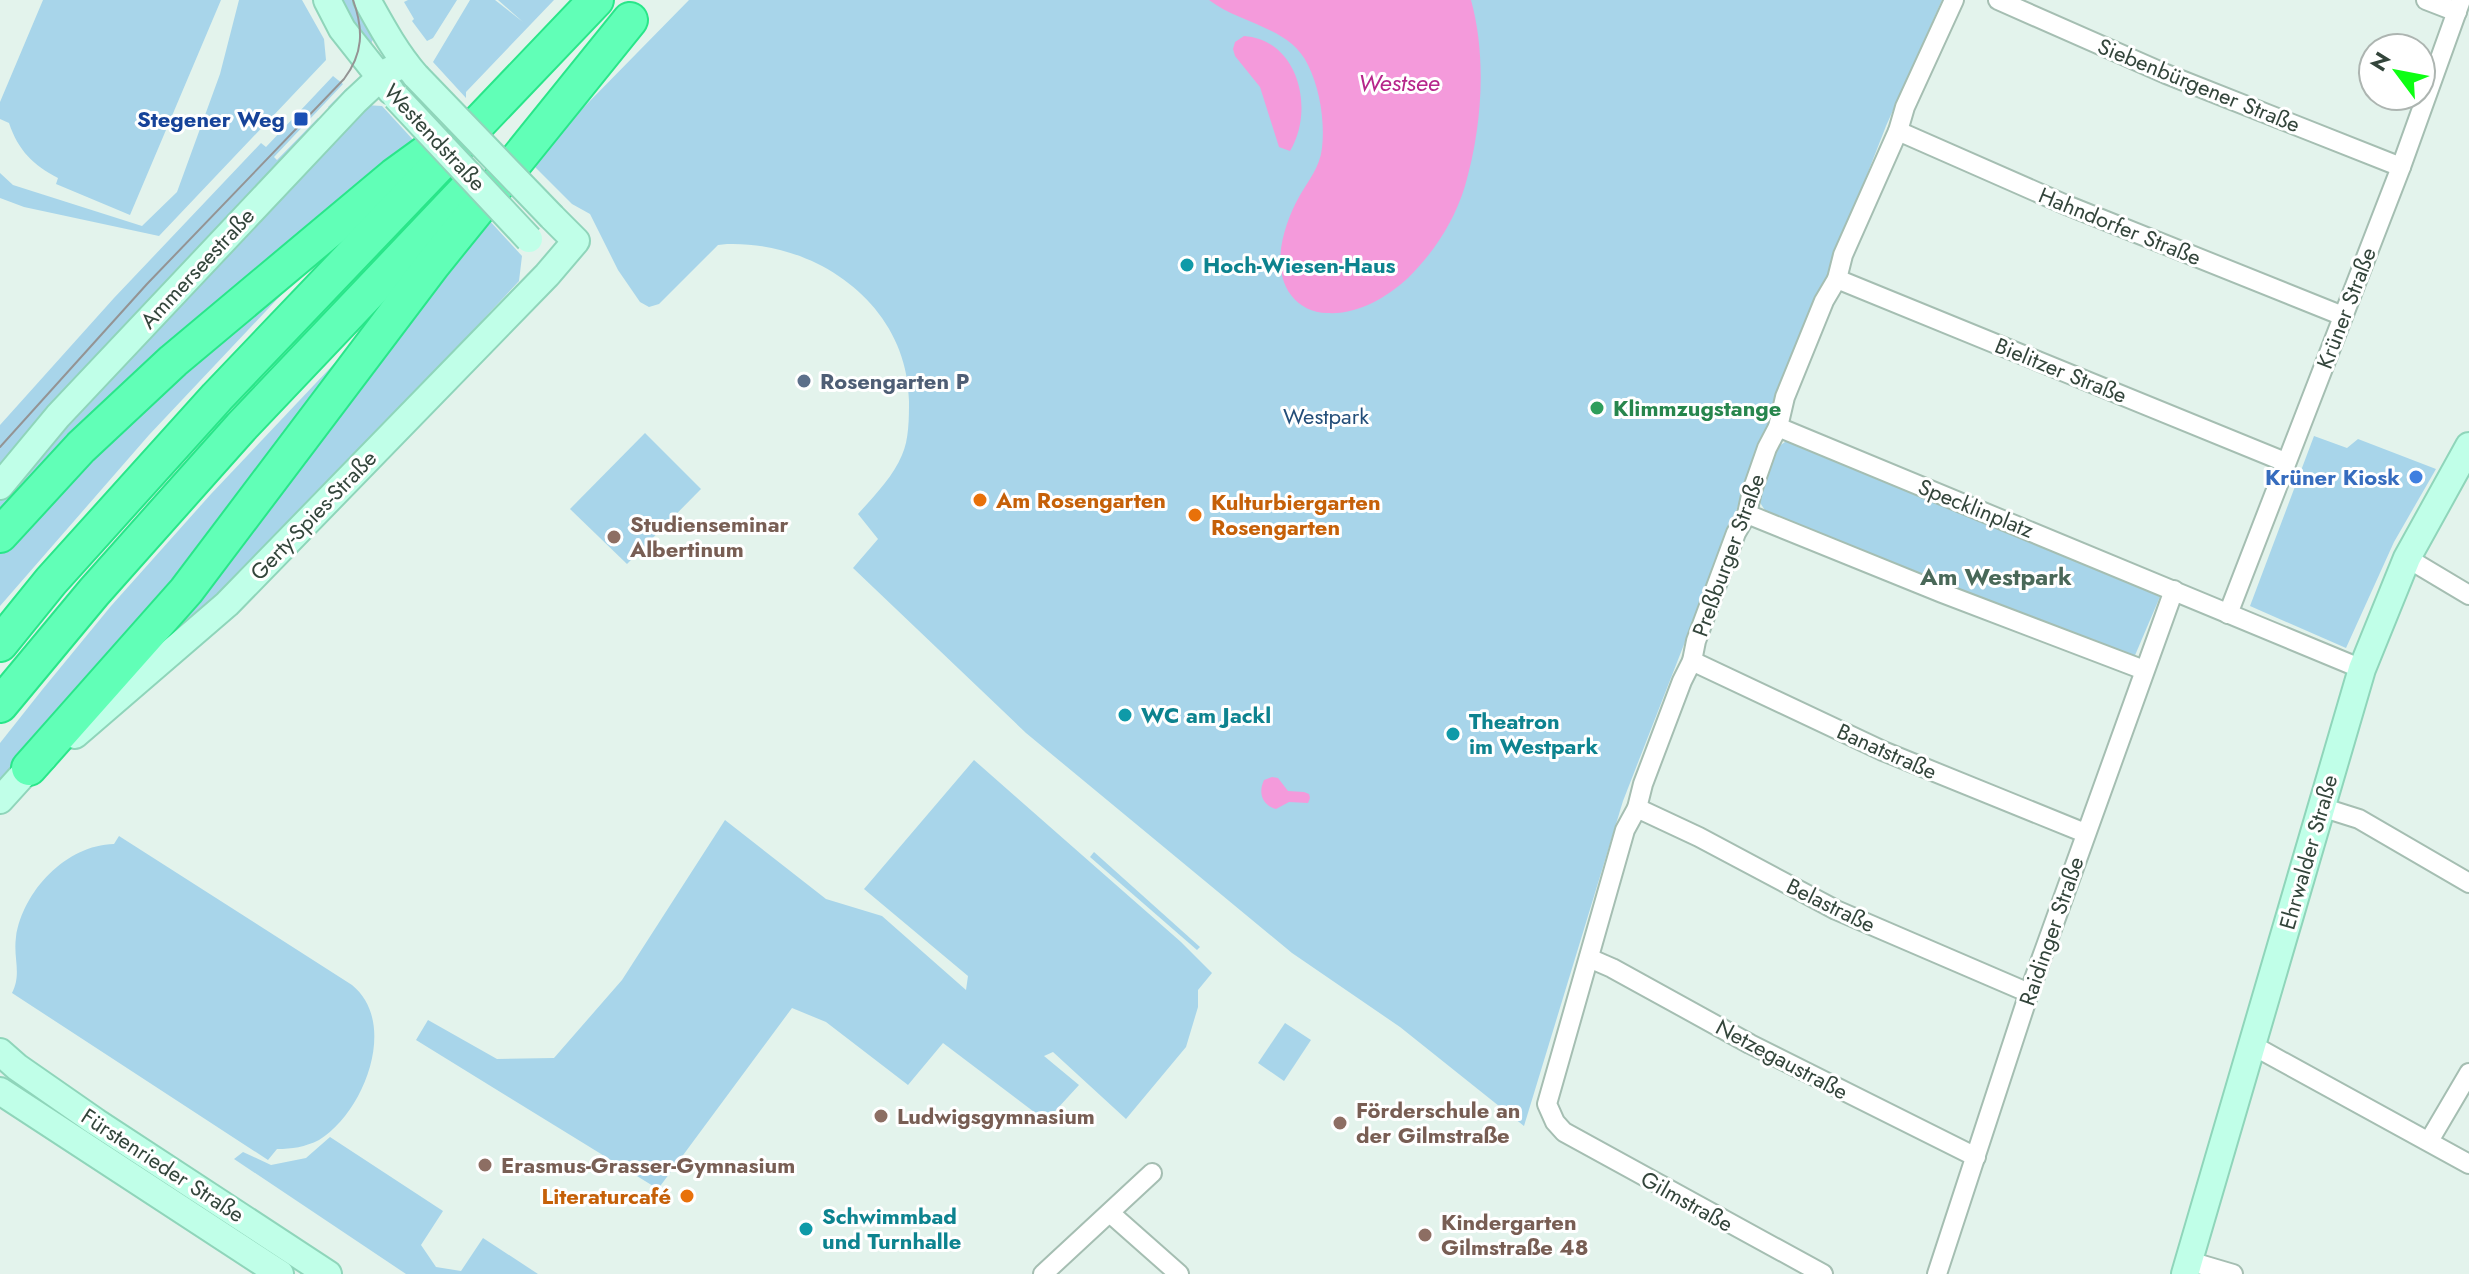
<svg xmlns="http://www.w3.org/2000/svg" width="2469" height="1274" font-family="Jost,sans-serif">
	<rect width="100%" height="100%" fill="#e3f3ec"/>
	<g fill="#a8d5ea">
		<path d="M43 0H221L130 215 56 184 58 178C33 165 18 150 9 123L0 119V102Z"/>
		<path d="M239 0H302L324 39 326 60 159 236 24 207 0 198V173L13 185 142 226 177 192 220 74Z"/>
		<path d="M338 0H358L377 32 369 47Z"/>
		<path d="M408 0H457L433 38 427 41 412 21 414 19 404 2Z"/>
		<path d="M470 0H495L523 22 498 0H554L466 92V98L433 62Z"/>
		<path d="M689 0H1942L1886 126 1623 801 1524 1126 1400 1027 1292 953 1026 733 853 568 878 539 858 514C874 496 893 477 902 455 909 440 909 418 909 401 908 305 817 241 727 244L718 245 659 304 649 307 640 302 618 270 590 214 572 204 530 162Z"/>
		<path d="M333 76 343 84 274 157 277 160 318 118 320 121 331 110 328 107 347 88 350 91 0 470V425L114 298 261 143 266 147Z"/>
		<path d="M365 105 382 106 416 143 0 519V497Z"/>
		<path d="M488 219 522 256 519 281 265 553 134 670 247 539 413 315Z"/>
		<path d="M298 277 149 435 0 606V548L94 446Z"/>
		<path d="M384 311 196 564 0 782V743L42 690 111 606 211 494Z"/>
		<path d="M645 433 701 489 627 564 570 509Z"/>
		<path d="M2314 436 2347 448 2358 439 2436 469 2394 542 2346 648 2250 606Z"/>
		<path d="M1791 441 2162 592 2133 660 1766 512 1759 501V489L1773 450 1785 442Z"/>
		<path d="M974 760 1181 942 1212 973 1198 990V1007L1186 1047 1126 1119 1053 1052 1044 1056 1079 1085 1046 1121 943 1043 908 1085 826 1022 792 1008 658 1189 416 1040 428 1020 497 1059 554 1058 622 980 725 820 826 899 882 916 966 990 968 976 864 889Z"/>
		<path d="M119 836 352 985C399 1023 364 1113 319 1140 305 1147 292 1149 277 1149L268 1160 12 993C22 973 13 959 16 937 23 891 66 845 114 844Z"/>
		<path d="M1094 852 1200 947 1197 950 1090 857Z"/>
		<path d="M1285 1023 1311 1040 1284 1081 1258 1063Z"/>
		<path d="M330 1137 443 1211 421 1245 436 1267 461 1271 483 1238 538 1274H406L234 1159 243 1152 271 1165 306 1158Z"/>
	</g>
	<g fill="#f49adb">
		<path d="M1209 0H1471C1487 58 1482 128 1465 186 1454 222 1434 252 1408 278 1386 298 1357 315 1327 313 1313 313 1299 306 1291 295 1270 267 1284 224 1299 197 1308 181 1320 167 1322 148 1325 122 1320 89 1308 65 1291 27 1240 24 1209 0Z"/>
		<path d="M1244 36C1299 40 1315 110 1290 151L1279 147 1260 87 1235 56 1233 49 1235 42Z"/>
		<path d="M1272 777 1278 778 1288 791 1304 792 1309 794 1310 798 1308 803 1289 802 1276 809C1262 805 1258 793 1264 780Z"/>
	</g>
	<g fill="none" stroke-linecap="round" stroke-linejoin="round">
		<defs>
			<g id="street">
				<path d="M1998 0 2166 74 2401 167"/>
				<path d="M2426 0 2457 12"/>
				<path d="M1898 131 2064 204 2343 316"/>
				<path d="M1837 279 2285 462"/>
				<path d="M1778 427 2362 669"/>
				<path d="M1747 514 1942 593 2144 670"/>
				<path d="M2407 558 2469 595"/>
				<path d="M2228 614 2401 167 2461 0"/>
				<path d="M1692 661 1883 751 2085 833"/>
				<path d="M2321 807 2359 819 2469 883"/>
				<path d="M1637 808 1699 837 1836 910 2029 993"/>
				<path d="M1589 958 1612 968 1750 1044 1976 1157"/>
				<path d="M2251 1048 2263 1051 2469 1164"/>
				<path d="M2429 1141 2469 1073"/>
				<path d="M1110 1213 1179 1274"/>
				<path d="M2189 1261 2233 1274"/>
				<path d="M1043 1274 1152 1173"/>
				<path d="M1823 1274 1564 1132 1555 1122 1547 1104 1625 830 1637 808 1643 784 1682 681 1692 661 1696 641 1736 533 1747 514 1752 491 1767 448 1778 427 1785 397 1824 301 1837 279 1843 255 1898 131 1905 107 1954 0"/>
				<path d="M1937 1274 2029 993 2174 590"/>
			</g>
			<g id="secondary">
				<path d="M327 0 342 29 391 91"/>
				<path d="M367 0C382 27 396 53 416 76"/>
				<path d="M0 486 58 416 355 101 385 73 405 63"/>
				<path d="M75 735 227 604 547 275 576 241 552 217"/>
				<path d="M0 800 29 768 43 758"/>
				<path d="M0 1052 17 1067 96 1122 328 1274"/>
				<path d="M0 1091 280 1274"/>
				<path d="M2185 1274 2362 669 2407 558 2469 446"/>
			</g>
			<g id="highway">
				<path d="M0 535 81 447 173 361 394 176 434 147"/>
				<path d="M0 644 51 581 217 397 596 0"/>
				<path d="M0 705 94 592 241 427 467 189"/>
				<path d="M29 768 186 591 433 264 630 20"/>
			</g>
		</defs>
		<use href="#street" stroke="#a5beb2" stroke-width="22"/>
		<use href="#secondary" stroke="#8fd5ba" stroke-width="30"/>
		<use href="#highway" stroke="#29e689" stroke-width="38"/>
		<use href="#street" stroke="#fff" stroke-width="18"/>
		<use href="#secondary" stroke="#c0ffe8" stroke-width="26"/>
		<use href="#highway" stroke="#61ffb7" stroke-width="34"/>
		<path stroke="#949494" stroke-width="2" d="M0 447 147 284 344 79C363 54 364 30 353 0"/>
		<defs>
			<g id="secondary-bridge">
				<path d="M416 76 552 217"/>
				<path d="M396 97 529 239"/>
			</g>
		</defs>
		<use href="#secondary-bridge" stroke="#8fd5ba" stroke-width="30" stroke-linecap="butt"/>
		<use href="#secondary-bridge" stroke="#c0ffe8" stroke-width="26"/>
	</g>
	<rect fill="#1a4fb4" stroke="#fff" stroke-width="3" x="293" y="111" width="16" height="16" rx="4"/>
	<g fill="#0f9aa8" stroke="#fff" stroke-width="3">
		<circle cx="1187" cy="265" r="8"/>
		<circle cx="1125" cy="715" r="8"/>
		<circle cx="1453" cy="734" r="8"/>
		<circle cx="806" cy="1229" r="8"/>
	</g>
	<circle fill="#5c6f8a" stroke="#fff" stroke-width="3" cx="804" cy="381" r="8"/>
	<circle fill="#2e9e5b" stroke="#fff" stroke-width="3" cx="1597" cy="408" r="8"/>
	<circle fill="#3f7fe0" stroke="#fff" stroke-width="3" cx="2416" cy="477" r="8"/>
	<g fill="#e8710a" stroke="#fff" stroke-width="3">
		<circle cx="980" cy="500" r="8"/>
		<circle cx="1195" cy="515" r="8"/>
		<circle cx="687" cy="1196" r="8"/>
	</g>
	<g fill="#8d6e63" stroke="#fff" stroke-width="3">
		<circle cx="614" cy="537" r="8"/>
		<circle cx="881" cy="1116" r="8"/>
		<circle cx="1340" cy="1123" r="8"/>
		<circle cx="485" cy="1165" r="8"/>
		<circle cx="1425" cy="1235" r="8"/>
	</g>
	<g text-anchor="middle" stroke-width="6" stroke-linejoin="round" paint-order="stroke">
		<g font-size="22" fill="#33453b" stroke="#fff">
			<text transform="translate(2199 85) rotate(22)" y="8">Siebenbürgener Straße</text>
			<text transform="translate(435 137) rotate(47)" y="8">Westendstraße</text>
			<text transform="translate(2120 226) rotate(22)" y="8">Hahndorfer Straße</text>
			<text transform="translate(197 268) rotate(-47)" y="8">Ammerseestraße</text>
			<text transform="translate(2346 308) rotate(-69)" y="8">Krüner Straße</text>
			<text transform="translate(2061 370) rotate(22)" y="8">Bielitzer Straße</text>
			<text transform="translate(1976 508) rotate(22)" y="8">Specklinplatz</text>
			<text transform="translate(313 515) rotate(-46)" y="8">Gerty-Spies-Straße</text>
			<text transform="translate(1728 555) rotate(-70)" y="8">Preßburger Straße</text>
			<text transform="translate(1887 751) rotate(24)" y="8">Banatstraße</text>
			<text transform="translate(2308 852) rotate(-74)" y="8">Ehrwalder Straße</text>
			<text transform="translate(1831 905) rotate(26)" y="8">Belastraße</text>
			<text transform="translate(2051 931) rotate(-71)" y="8">Raidinger Straße</text>
			<text transform="translate(1782 1059) rotate(28)" y="8">Netzegaustraße</text>
			<text transform="translate(163 1165) rotate(33)" y="8">Fürstenrieder Straße</text>
			<text transform="translate(1687 1201) rotate(29)" y="8">Gilmstraße</text>
		</g>
		<g font-size="22" font-weight="bold" fill="#164399" stroke="#fff" text-anchor="end">
			<text x="285" y="127">Stegener Weg</text>
		</g>
		<g font-size="22" font-weight="bold" fill="#0d838f" stroke="#fff" text-anchor="start">
			<text x="1203" y="273">Hoch-Wiesen-Haus</text>
			<text x="1141" y="723">WC am Jackl</text>
			<text x="1469" y="729">Theatron<tspan x="1469" dy="25">im Westpark</tspan></text>
			<text x="822" y="1224">Schwimmbad<tspan x="822" dy="25">und Turnhalle</tspan></text>
		</g>
		<g font-size="22" font-weight="bold" fill="#4e5e75" stroke="#fff" text-anchor="start">
			<text x="820" y="389">Rosengarten P</text>
		</g>
		<g font-size="22" font-weight="bold" fill="#27864d" stroke="#fff" text-anchor="start">
			<text x="1613" y="416">Klimmzugstange</text>
		</g>
		<g font-size="22" fill="#234e79" stroke="#fff">
			<text x="1326" y="424">Westpark</text>
		</g>
		<g font-size="22" font-weight="bold" fill="#366cbe" stroke="#fff" text-anchor="end">
			<text x="2400" y="485">Krüner Kiosk</text>
		</g>
		<g font-size="22" font-weight="bold" fill="#c56008" stroke="#fff" text-anchor="start">
			<text x="996" y="508">Am Rosengarten</text>
			<text x="1211" y="510">Kulturbiergarten<tspan x="1211" dy="25">Rosengarten</tspan></text>
			<text x="671" y="1204" text-anchor="end">Literaturcafé</text>
		</g>
		<g font-size="22" font-weight="bold" fill="#785e54" stroke="#fff" text-anchor="start">
			<text x="630" y="532">Studienseminar<tspan x="630" dy="25">Albertinum</tspan></text>
			<text x="1356" y="1118">Förderschule an<tspan x="1356" dy="25">der Gilmstraße</tspan></text>
			<text x="897" y="1124">Ludwigsgymnasium</text>
			<text x="501" y="1173">Erasmus-Grasser-Gymnasium</text>
			<text x="1441" y="1230">Kindergarten<tspan x="1441" dy="25">Gilmstraße 48</tspan></text>
		</g>
		<g font-size="24" font-style="italic" fill="#b6268b" stroke="#fff">
			<text x="1399" y="91">Westsee</text>
		</g>
		<g font-size="24" font-weight="bold" fill="#496858" stroke="#fff">
			<text x="1996" y="585">Am Westpark</text>
		</g>
	</g>
	<g transform="translate(2397 72) rotate(302)"><circle r="38" fill="#ffffff" stroke="#adb5b1" stroke-width="2"/>
	<path d="M0-6L14 30L0 20L-14 30Z" fill="#0dff13"/>
	<text y="-12" font-size="22" font-weight="bold" text-anchor="middle" fill="#33453b">N</text>
	</g>
</svg>
